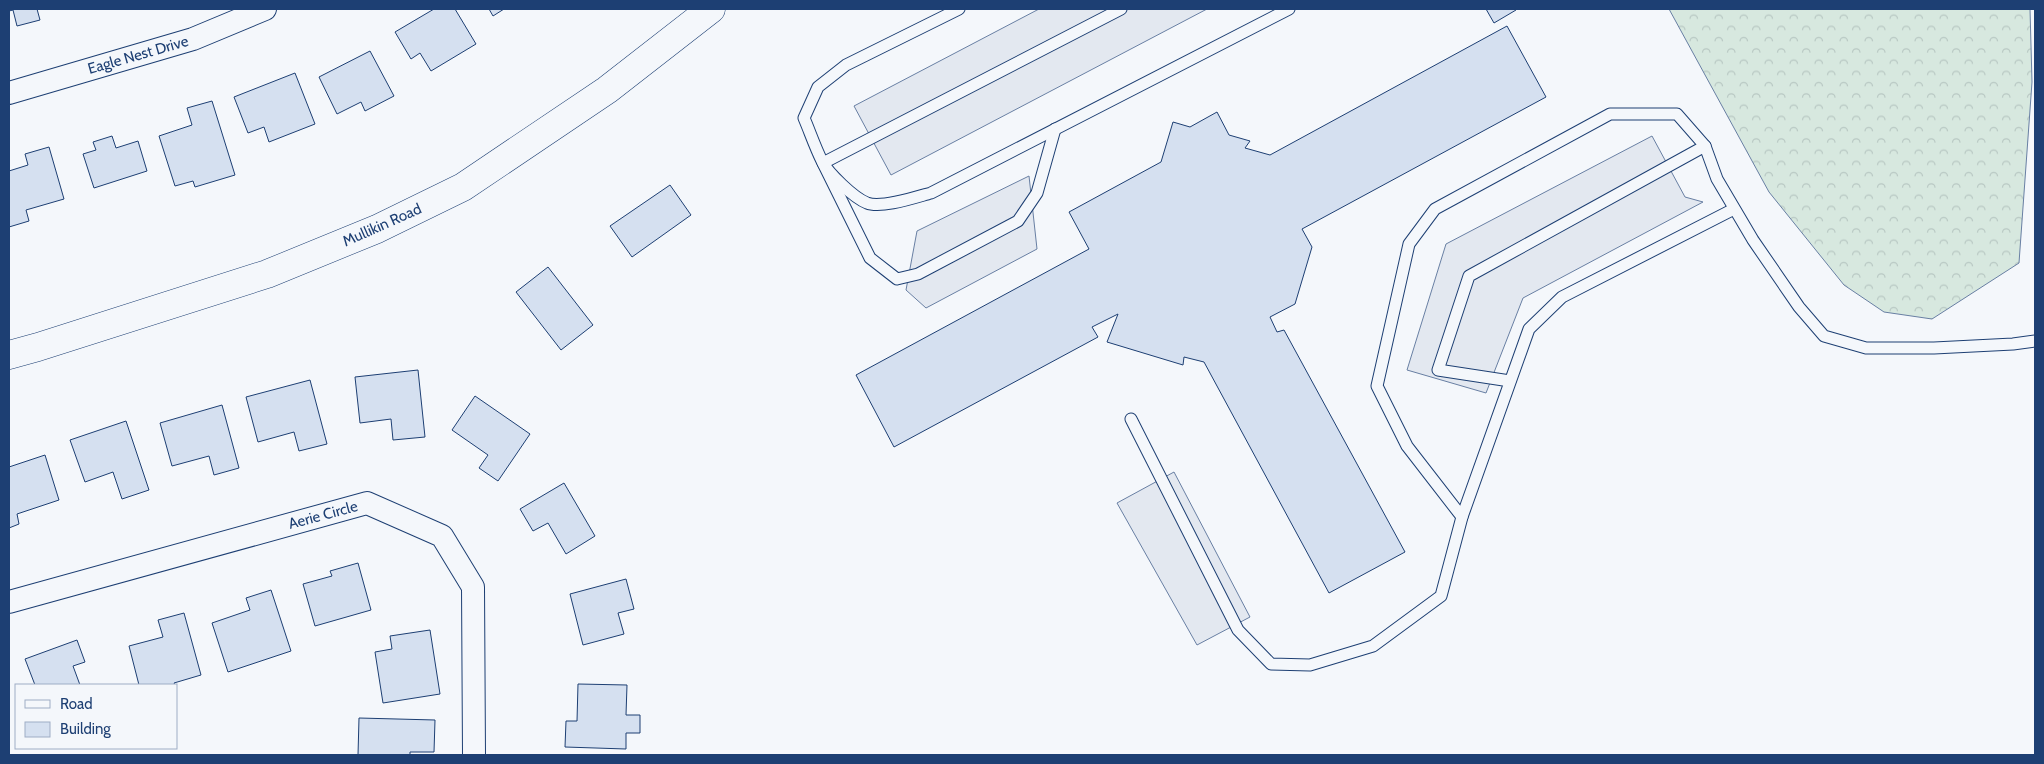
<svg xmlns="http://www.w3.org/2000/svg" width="2044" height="764" font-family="Cabin,sans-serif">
	<defs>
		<pattern id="forest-crowns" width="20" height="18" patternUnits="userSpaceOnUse" patternTransform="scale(1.25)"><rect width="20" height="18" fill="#d7e8df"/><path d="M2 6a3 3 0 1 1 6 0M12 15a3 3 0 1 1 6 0" fill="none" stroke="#b8c8c3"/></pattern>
	</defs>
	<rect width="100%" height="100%" fill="#f4f7fb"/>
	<path fill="url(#forest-crowns)" stroke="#687fa3" d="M1669 9H2030L2032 82 2019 263 1932 319 1884 312 1844 285 1769 192Z"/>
	<g fill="#e3e8f0" stroke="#687fa3">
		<path d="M1039 9H1207L891 175 854 106Z"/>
		<path d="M1652 136 1685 197 1703 202 1523 298 1486 393 1407 370 1446 244Z"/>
		<path d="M1029 176 1037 249 926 308 906 290 917 231Z"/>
		<path d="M1174 472 1250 617 1197 645 1117 503Z"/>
	</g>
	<g fill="#d5e0f0" stroke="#1d3f73">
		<path d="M9 9H37L40 20 17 26 13 10 9 11Z"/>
		<path d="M434 9H455L476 44 431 71 420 53 411 59 395 32Z"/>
		<path d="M489 9H504L493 16Z"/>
		<path d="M1486 9H1516V10L1494 23Z"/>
		<path d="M1507 26 1546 97 1302 229 1312 247 1295 304 1270 317 1277 332 1284 330 1405 552 1329 593 1204 362 1184 357 1183 365 1107 342 1118 314 1092 327 1098 337 894 447 856 375 1089 249 1069 212 1161 162 1173 122 1190 127 1217 112 1229 135 1250 141 1245 148 1270 155Z"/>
		<path d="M370 51 394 96 365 111 361 102 337 114 319 77Z"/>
		<path d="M295 73 315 124 269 142 264 127 248 133 234 97Z"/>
		<path d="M212 101 235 175 195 187 193 181 175 186 159 136 192 125 187 108Z"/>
		<path d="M112 136 116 148 138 141 147 171 94 188 83 154 96 150 93 142Z"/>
		<path d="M49 147 64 199 26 210 29 221 9 227V171L28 165 25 154Z"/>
		<path d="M670 185 691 215 632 257 610 226Z"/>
		<path d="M548 267 593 325 561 350 516 292Z"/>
		<path d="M418 370 425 437 393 440 391 419 360 423 355 377Z"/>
		<path d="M310 380 327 444 299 451 294 432 258 442 246 397Z"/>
		<path d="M475 396 530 434 498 481 479 468 488 455 452 430Z"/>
		<path d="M222 405 239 468 214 475 209 456 172 466 160 423Z"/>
		<path d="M126 421 149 490 122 499 113 472 85 482 70 440Z"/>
		<path d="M45 455 59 500 17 514 19 524 9 528V467Z"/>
		<path d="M564 483 595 536 566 554 548 523 533 531 520 509Z"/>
		<path d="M358 563 371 610 315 626 303 584 332 576 330 571Z"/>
		<path d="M626 579 634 609 618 613 624 634 583 645 570 594Z"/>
		<path d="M271 590 291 651 228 672 212 623 250 610 246 598Z"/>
		<path d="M184 613 201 675 174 683 175 685H139L129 646 163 637 158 620Z"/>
		<path d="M430 630 440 694 383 703 375 652 392 649 390 636Z"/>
		<path d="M77 640 85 662 73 666 80 685H35L25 659Z"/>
		<path d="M578 684 627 685 626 715H640V733H626V749L565 747 566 721H577Z"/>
		<path d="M359 718 435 720 434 752H410V755H358Z"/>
	</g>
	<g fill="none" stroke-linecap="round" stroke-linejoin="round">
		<defs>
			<g id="lane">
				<path d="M959 9 846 65 818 87 804 118C810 132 815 147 822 161 828 173 854 198 867 203 881 209 916 197 931 193L1289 9"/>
				<path d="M1055 129 1037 193 1018 221 918 274 897 279 870 258 823 163 1121 9"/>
				<path d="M1510 381 1438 370 1469 276 1705 146"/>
				<path d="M1131 419 1238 630 1271 664 1310 665 1373 646 1441 596 1462 517 1529 329 1562 297 1734 209"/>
				<path d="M1462 517 1407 446 1377 386 1409 244 1435 209 1610 114H1677L1705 146 1717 179 1753 240 1799 307 1824 336 1866 348H1934L2013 344 2035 341"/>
			</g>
			<g id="street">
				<path d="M9 93 193 39 265 9"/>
				<path d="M9 602 367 503 442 536 473 587 474 755"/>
			</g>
			<path id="secondary" d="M9 355 38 347 267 274 377 229 463 187 607 90 711 9"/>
		</defs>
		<use href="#lane" stroke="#1d3f73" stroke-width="13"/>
		<use href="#street" stroke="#1d3f73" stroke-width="24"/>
		<use href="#secondary" stroke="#1d3f73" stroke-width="29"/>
		<use href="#lane" stroke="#f4f7fb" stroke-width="11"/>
		<use href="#street" stroke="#f4f7fb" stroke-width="22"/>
		<use href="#secondary" stroke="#f4f7fb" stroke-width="28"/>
	</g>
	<g text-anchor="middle" stroke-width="4" stroke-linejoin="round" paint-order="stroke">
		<g font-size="15" fill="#1d3f73" stroke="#f4f7fb">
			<text transform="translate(138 55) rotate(-16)" y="5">Eagle Nest Drive</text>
			<text transform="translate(382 225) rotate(-24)" y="5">Mullikin Road</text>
			<text transform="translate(323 515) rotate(-15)" y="5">Aerie Circle</text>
		</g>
	</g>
	<rect width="2044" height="764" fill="none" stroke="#1d3f73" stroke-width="20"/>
	<rect x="15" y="684" width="162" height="65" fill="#f4f7fb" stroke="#9eadc5"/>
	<rect x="25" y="700" width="25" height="8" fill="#f4f7fb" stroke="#9eadc5"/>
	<text x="60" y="709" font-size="15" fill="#1d3f73">Road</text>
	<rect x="25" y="722" width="25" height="15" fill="#d5e0f0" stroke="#9eadc5"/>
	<text x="60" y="734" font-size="15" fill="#1d3f73">Building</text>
</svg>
